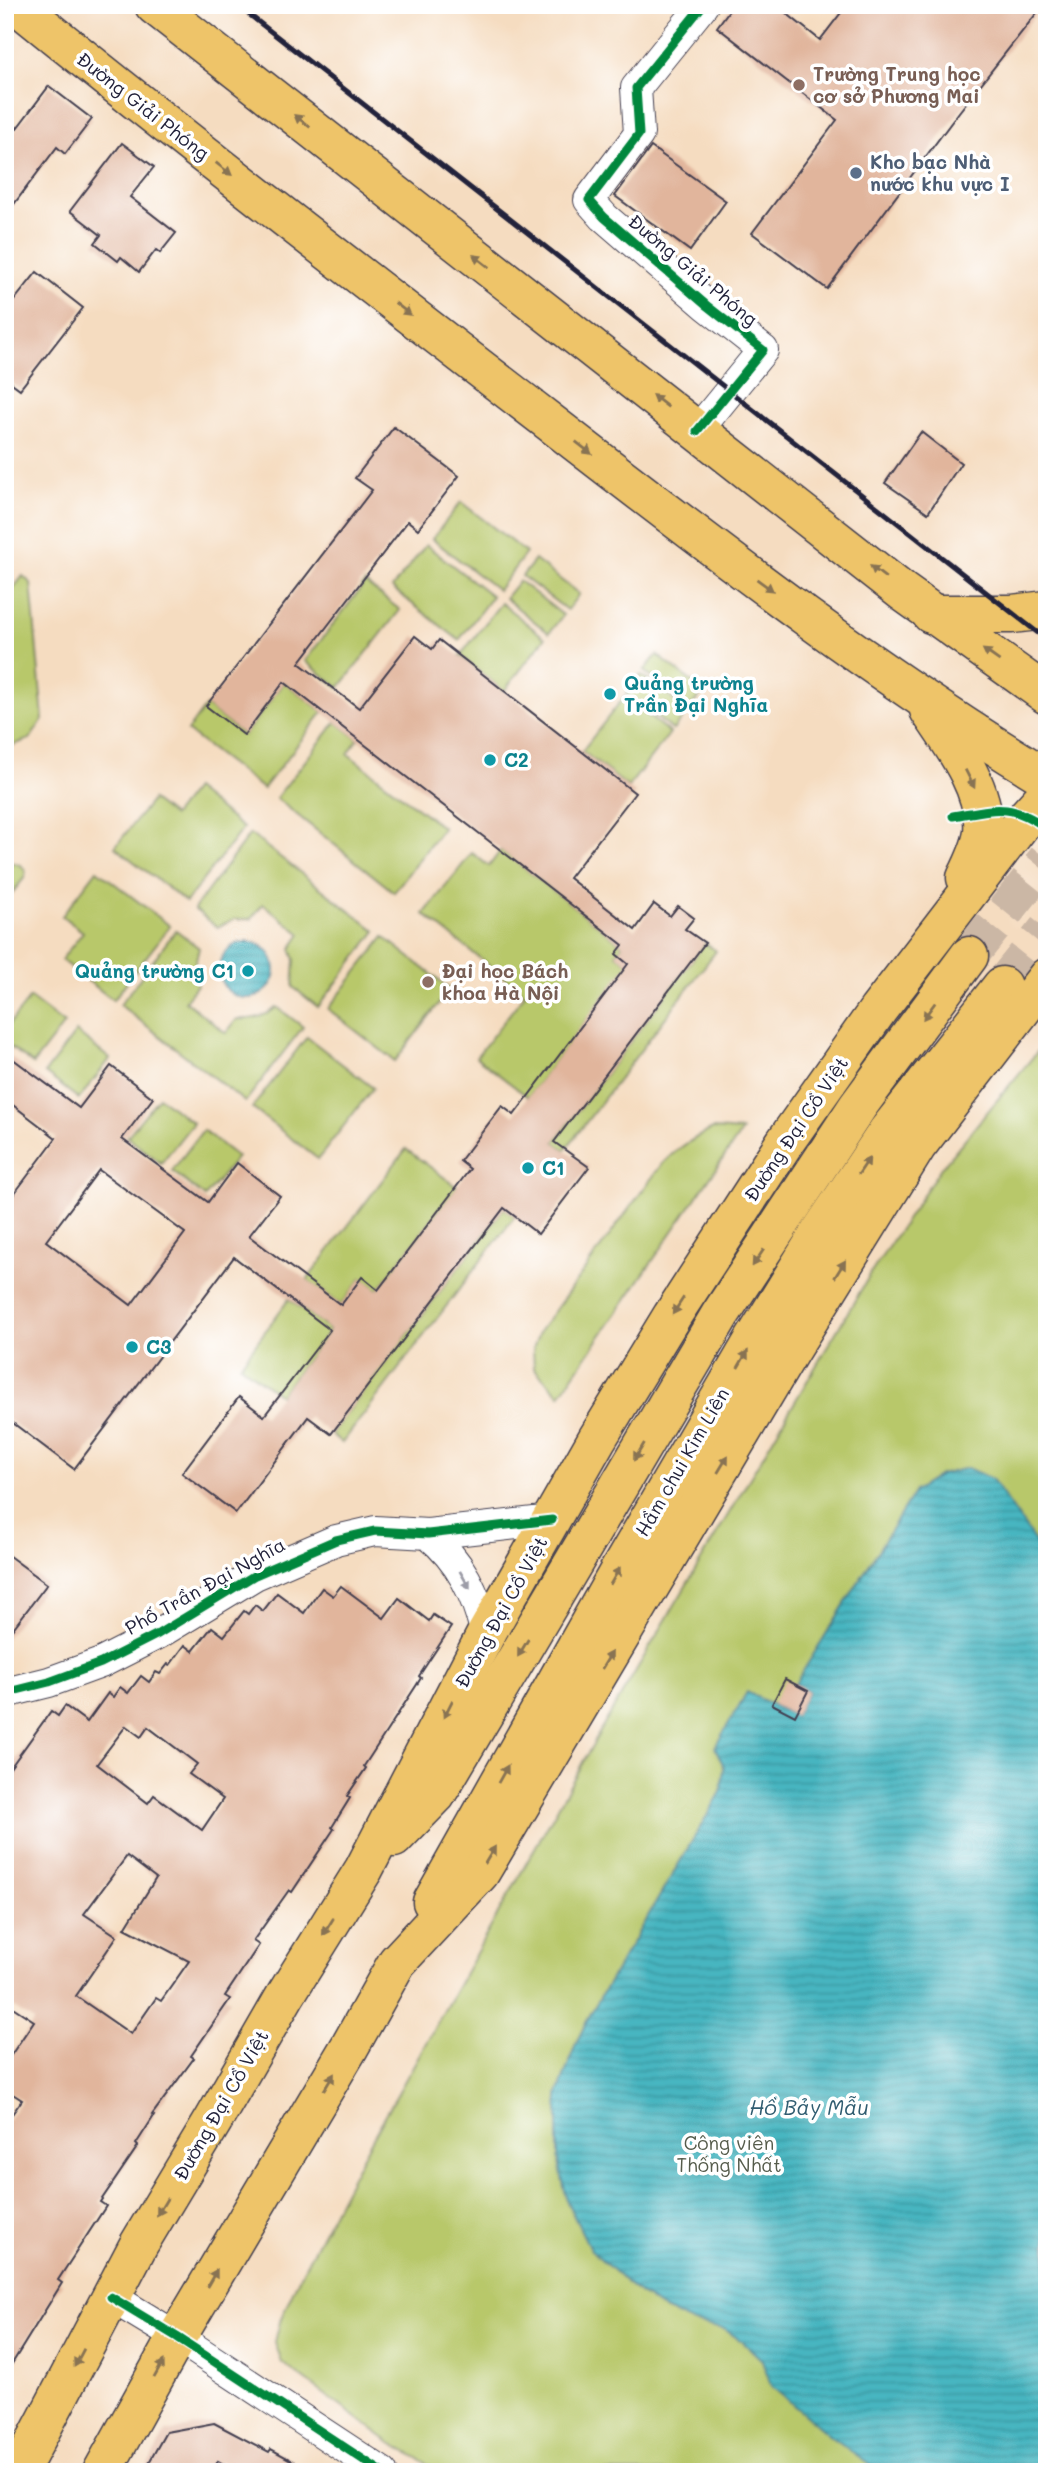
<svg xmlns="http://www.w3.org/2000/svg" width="1052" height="2477" font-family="Mali,sans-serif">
	<defs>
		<pattern id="water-rules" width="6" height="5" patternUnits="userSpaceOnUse" patternTransform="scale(1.75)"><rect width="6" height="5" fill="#47b6c1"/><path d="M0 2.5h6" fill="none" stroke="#3b949e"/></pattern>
	</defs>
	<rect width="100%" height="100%" fill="#fff"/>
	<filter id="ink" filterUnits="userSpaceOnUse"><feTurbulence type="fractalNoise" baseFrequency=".0143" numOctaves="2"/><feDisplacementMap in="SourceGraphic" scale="14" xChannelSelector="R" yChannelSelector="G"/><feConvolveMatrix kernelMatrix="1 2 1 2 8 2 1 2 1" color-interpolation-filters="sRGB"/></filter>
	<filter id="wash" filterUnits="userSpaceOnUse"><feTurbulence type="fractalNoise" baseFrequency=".00686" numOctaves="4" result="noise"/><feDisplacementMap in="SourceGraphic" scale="28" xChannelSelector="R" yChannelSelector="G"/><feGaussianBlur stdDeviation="1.57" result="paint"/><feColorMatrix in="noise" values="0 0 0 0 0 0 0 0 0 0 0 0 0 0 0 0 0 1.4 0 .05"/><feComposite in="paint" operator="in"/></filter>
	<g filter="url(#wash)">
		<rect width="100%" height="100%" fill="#f5dcc0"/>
		<g fill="#b8c86b" stroke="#6d7553" stroke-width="2">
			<path d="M461 502 526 553 498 590 432 539Z"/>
			<path d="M426 545 492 596 459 640 392 588Z"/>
			<path d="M535 560 579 594 567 610 522 576Z"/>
			<path d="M23 576 31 583 43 719 30 739 5 748V599Z"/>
			<path d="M519 581 563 615 549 633 505 598Z"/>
			<path d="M365 583 400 610 339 688 305 661Z"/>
			<path d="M501 603 545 638 504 691 460 656Z"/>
			<path d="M657 655 704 691 690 708 644 671Z"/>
			<path d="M641 675 688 711 673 730 626 694Z"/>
			<path d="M284 682 323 712 263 789 187 731 206 706 244 735Z"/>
			<path d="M624 697 670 733 628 787 582 751Z"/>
			<path d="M336 722 358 739 348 754 443 828 394 892 276 798Z"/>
			<path d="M194 789 243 828 186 902 115 847 152 800 173 816Z"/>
			<path d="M250 834 376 931 318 1007 293 987 295 960 291 949 301 934 263 904 251 919H235L217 927 194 909Z"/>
			<path d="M501 850 623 945 616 954 629 964 528 1097 476 1057 525 994 424 914 472 853 489 866Z"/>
			<path d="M5 862C15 863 28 864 25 877L5 902Z"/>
			<path d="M97 870 170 926 113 1000 61 960 83 932 62 916Z"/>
			<path d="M176 930 199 948 194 968 197 985 185 1001 226 1033 237 1019C253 1020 265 1017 277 1007L303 1027 245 1102 120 1005Z"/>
			<path d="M384 937 450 989 395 1061 328 1009Z"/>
			<path d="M705 943 716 951 565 1150 554 1142Z"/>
			<path d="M30 998 64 1024 33 1064 5 1043V1029Z"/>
			<path d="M76 1032 110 1059 79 1099 45 1073Z"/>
			<path d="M307 1037 373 1088 318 1159 252 1108Z"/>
			<path d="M1047 1040V2472H442L391 2443 282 2363 275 2342 281 2318 295 2286 361 2159 602 1728 871 1273 940 1169Z"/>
			<path d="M159 1097 193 1123 161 1163 127 1137Z"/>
			<path d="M713 1129 742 1131 560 1395 534 1368 533 1349 539 1332 662 1164C677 1148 693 1138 713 1129Z"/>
			<path d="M203 1130 237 1157 205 1197 172 1171Z"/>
			<path d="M406 1149 457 1187 378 1290 362 1278 341 1305 307 1280Z"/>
			<path d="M504 1208 515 1216 342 1443 331 1434Z"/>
			<path d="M289 1299 330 1330 280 1395 240 1365Z"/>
		</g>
		<g fill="url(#water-rules)" stroke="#346c7e" stroke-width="2">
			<circle cx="247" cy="970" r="28"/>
			<path d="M967 1468 992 1479 1047 1559V2472H897L874 2467 831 2437 771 2386 762 2360 743 2342 724 2329 694 2323 664 2310 632 2288 590 2249 567 2202 558 2157V2094L576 2043 592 2011 721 1792 724 1767 715 1747 747 1692 795 1716 808 1691 795 1684 915 1491 940 1475Z"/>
		</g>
		<g id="blocks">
			<g fill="#e1b59c" fill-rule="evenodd">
				<path d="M733 5H776L820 40 847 5H1043L959 112 827 289 752 233 837 120 717 27Z"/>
				<path d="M49 86 92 119 65 154 57 147 5 216V144Z"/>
				<path d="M122 143 154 167 130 197 176 233 160 253 156 250 139 272 121 257 118 261 95 243 101 235 70 211Z"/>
				<path d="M651 147 726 201 690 251 615 196Z"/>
				<path d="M37 272 83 308 20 389 5 378V312Z"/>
				<path d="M394 427 459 476 418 529 408 521 299 663 359 708 415 636 432 649 439 640 635 793 569 878 635 930 654 904 670 916 678 906 694 918 685 929 705 943 554 1142 589 1167 538 1234 504 1208 331 1434 308 1417 236 1513 182 1473 239 1397 264 1416 330 1330 234 1257 74 1469 5 1417V1206L56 1138 5 1099V1053L79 1108 111 1066 153 1098 122 1139 208 1202 237 1163 280 1196 249 1236 341 1305 362 1277 378 1290 470 1169 460 1161 502 1106 514 1115 628 964 616 954 623 945 284 682 244 735 206 706 372 490 355 478ZM99 1170 185 1233 131 1305 46 1241Z"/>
				<path d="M921 432 961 463 928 513 885 483Z"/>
				<path d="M5 1553 47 1584 5 1639Z"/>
				<path d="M341 1586 384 1618 399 1598 429 1621 433 1615 451 1627 419 1676 421 1678 416 1686 364 1766 366 1768 347 1796 350 1798 332 1827 334 1829 292 1892 289 1890 253 1941 259 1945 225 1996 230 1999 191 2056 194 2058 152 2115 154 2116 136 2144 138 2146 100 2202 106 2206 58 2280 62 2283 5 2375V2124L22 2100 5 2089V2064L34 2021 5 2002V1775L51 1711 58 1716 65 1706 87 1722 108 1693 113 1697 120 1687 128 1693 141 1676 149 1682 156 1672 160 1674 168 1664 170 1665 185 1645 193 1651 212 1627 224 1636 244 1611 248 1614 255 1605 263 1611 277 1593 304 1613 322 1588 333 1596ZM126 1726 141 1737 148 1727 197 1764 189 1774 223 1799 202 1830 154 1795 148 1803 97 1764ZM127 1856 156 1878 125 1928 189 1961 161 2001 156 1998 131 2034 76 1996 117 1936 84 1914Z"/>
				<path d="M785 1679 808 1691 795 1716 772 1704Z"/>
				<path d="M214 2423 269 2452 271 2449 313 2472H237L218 2461 212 2472H158L147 2466 166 2432Z"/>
			</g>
		</g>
	</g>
	<g filter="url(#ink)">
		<use href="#blocks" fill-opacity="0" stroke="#423e4f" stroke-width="2"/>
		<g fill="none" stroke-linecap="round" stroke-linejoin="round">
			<g stroke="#cbb7a5" stroke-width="38" stroke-dasharray="38 19" stroke-linecap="butt">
				<path d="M969 956 1047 859"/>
				<path d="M1002 986 1047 930"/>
			</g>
			<defs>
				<g id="minor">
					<path d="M697 431 763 350 706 305 604 217 589 200 639 134 636 88 703 5"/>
					<path d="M428 1534C461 1561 476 1594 486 1634"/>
					<path d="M5 1693 49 1682 101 1663 158 1634 255 1575 336 1540 375 1531 428 1534 552 1520"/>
					<path d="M111 2297 177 2337 382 2472"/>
				</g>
				<g id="major">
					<path d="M17 5C191 146 369 283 547 420 709 545 871 672 1047 778"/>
					<path d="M154 5 903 592 1047 695"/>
					<path d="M931 614H1012L1047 610"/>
					<path d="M929 710C952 744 987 790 983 832 981 848 973 864 966 878"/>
					<path d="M394 1838 436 1795 720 1315 858 1106 969 956"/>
					<path d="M432 1902 620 1569 752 1343 821 1231 887 1132 1002 986"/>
					<path d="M19 2472 139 2244 213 2121 285 1996 364 1869 486 1634 597 1439 672 1316 785 1142 878 1010 1028 815 1047 794"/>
					<path d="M102 2472 177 2337 350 2046 397 1962 480 1873 791 1349 917 1146 1047 977"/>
				</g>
			</defs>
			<use href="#minor" stroke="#423e4f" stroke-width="32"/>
			<use href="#major" stroke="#423e4f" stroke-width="41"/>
			<use href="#minor" stroke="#fff" stroke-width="30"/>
			<use href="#major" stroke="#eec469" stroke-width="38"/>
			<path stroke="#22223b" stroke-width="5" d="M237 5 1047 640"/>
			<defs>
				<g id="cycleway">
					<path d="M697 431 763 350 706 305 604 217 589 200 639 134 636 88 703 5"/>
					<path d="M953 816C995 809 1009 802 1047 828"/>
					<path d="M5 1693 49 1682 101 1663 158 1634 255 1575 336 1540 375 1531 428 1534 552 1520"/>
					<path d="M111 2297 177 2337 382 2472"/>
				</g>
			</defs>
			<use href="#cycleway" stroke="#fff" stroke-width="13"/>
			<use href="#cycleway" stroke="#00873e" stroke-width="9"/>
		</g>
		<defs><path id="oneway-solid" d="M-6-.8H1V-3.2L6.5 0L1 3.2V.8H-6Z" transform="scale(1.75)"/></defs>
		<g fill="#887352">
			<use href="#oneway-solid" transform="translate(302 121) rotate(-142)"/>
			<use href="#oneway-solid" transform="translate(224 169) rotate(38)"/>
			<use href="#oneway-solid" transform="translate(481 261) rotate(-142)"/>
			<use href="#oneway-solid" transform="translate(403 309) rotate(38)"/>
			<use href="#oneway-solid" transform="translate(660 401) rotate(-142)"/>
			<use href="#oneway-solid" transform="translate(584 448) rotate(38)"/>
			<use href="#oneway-solid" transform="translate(878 572) rotate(-142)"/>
			<use href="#oneway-solid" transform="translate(765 585) rotate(36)"/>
			<use href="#oneway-solid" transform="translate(991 655) rotate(-145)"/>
			<use href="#oneway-solid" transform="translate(970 779) rotate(63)"/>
			<use href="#oneway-solid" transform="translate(929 1011) rotate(126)"/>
			<use href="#oneway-solid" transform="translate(864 1166) rotate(-56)"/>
			<use href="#oneway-solid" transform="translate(758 1258) rotate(124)"/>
			<use href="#oneway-solid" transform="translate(840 1269) rotate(-58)"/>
			<use href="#oneway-solid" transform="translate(678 1306) rotate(123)"/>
			<use href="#oneway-solid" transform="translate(743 1359) rotate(-60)"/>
			<use href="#oneway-solid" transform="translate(639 1452) rotate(121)"/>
			<use href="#oneway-solid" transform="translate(723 1464) rotate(-59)"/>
			<use href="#oneway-solid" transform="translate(615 1576) rotate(-60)"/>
			<use href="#oneway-solid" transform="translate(523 1648) rotate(121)"/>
			<use href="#oneway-solid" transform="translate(607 1660) rotate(-59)"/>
			<use href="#oneway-solid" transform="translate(448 1709) rotate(117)"/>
			<use href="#oneway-solid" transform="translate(503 1774) rotate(-61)"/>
			<use href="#oneway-solid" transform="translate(490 1855) rotate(-59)"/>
			<use href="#oneway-solid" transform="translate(328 1927) rotate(122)"/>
			<use href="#oneway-solid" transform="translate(329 2082) rotate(-59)"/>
			<use href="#oneway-solid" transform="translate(162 2207) rotate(121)"/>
			<use href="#oneway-solid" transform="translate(212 2278) rotate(-60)"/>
			<use href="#oneway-solid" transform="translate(79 2358) rotate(118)"/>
			<use href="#oneway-solid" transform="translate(159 2369) rotate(-61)"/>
		</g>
		<use fill="#9c9ca7" href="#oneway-solid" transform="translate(465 1580) rotate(60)"/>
	</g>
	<g fill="#8d6e63" stroke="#fff" stroke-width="2.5">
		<circle cx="799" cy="85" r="7"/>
		<circle cx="428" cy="982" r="7"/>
	</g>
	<circle fill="#5c6f8a" stroke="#fff" stroke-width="2.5" cx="856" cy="173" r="7"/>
	<g fill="#0f9aa8" stroke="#fff" stroke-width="2.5">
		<circle cx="610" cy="694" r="7"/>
		<circle cx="490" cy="760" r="7"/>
		<circle cx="248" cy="971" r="7"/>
		<circle cx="528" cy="1168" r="7"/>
		<circle cx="132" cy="1347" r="7"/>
	</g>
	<g text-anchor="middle" stroke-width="7" stroke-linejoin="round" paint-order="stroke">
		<g font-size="19" font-weight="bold" fill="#785e54" stroke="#fff" text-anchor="start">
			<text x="813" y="81">Trường Trung học<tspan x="813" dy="22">cơ sở Phương Mai</tspan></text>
			<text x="442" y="978">Đại học Bách<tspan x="442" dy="22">khoa Hà Nội</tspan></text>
		</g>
		<g font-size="19" fill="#22223b" stroke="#fff">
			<text transform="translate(143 106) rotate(38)" y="7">Đường Giải Phóng</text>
			<text transform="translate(693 270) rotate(40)" y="7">Đường Giải Phóng</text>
			<text transform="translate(796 1129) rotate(-56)" y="7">Đường Đại Cồ Việt</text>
			<text transform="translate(682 1462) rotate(-60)" y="7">Hầm chui Kim Liên</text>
			<text transform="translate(205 1586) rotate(-29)" y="7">Phố Trần Đại Nghĩa</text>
			<text transform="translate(501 1612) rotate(-61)" y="7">Đường Đại Cồ Việt</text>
			<text transform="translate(221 2105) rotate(-60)" y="7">Đường Đại Cồ Việt</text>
		</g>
		<g font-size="19" font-weight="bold" fill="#4e5e75" stroke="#fff" text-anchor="start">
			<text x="870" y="169">Kho bạc Nhà<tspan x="870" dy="22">nước khu vực I</tspan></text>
		</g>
		<g font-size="19" font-weight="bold" fill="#0d838f" stroke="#fff" text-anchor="start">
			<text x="624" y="690">Quảng trường<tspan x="624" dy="22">Trần Đại Nghĩa</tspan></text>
			<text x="504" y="767">C2</text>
			<text x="234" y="978" text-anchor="end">Quảng trường C1</text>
			<text x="542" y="1175">C1</text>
			<text x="146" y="1354">C3</text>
		</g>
		<g font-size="19" fill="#565c4c" stroke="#fff">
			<text x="729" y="2150">Công viên<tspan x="729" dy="22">Thống Nhất</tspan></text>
		</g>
		<g font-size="21" font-style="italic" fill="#315d71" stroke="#fff">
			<text x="809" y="2115">Hồ Bảy Mẫu</text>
		</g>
	</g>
	<rect width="1052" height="2477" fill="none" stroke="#fff" stroke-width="28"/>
</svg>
